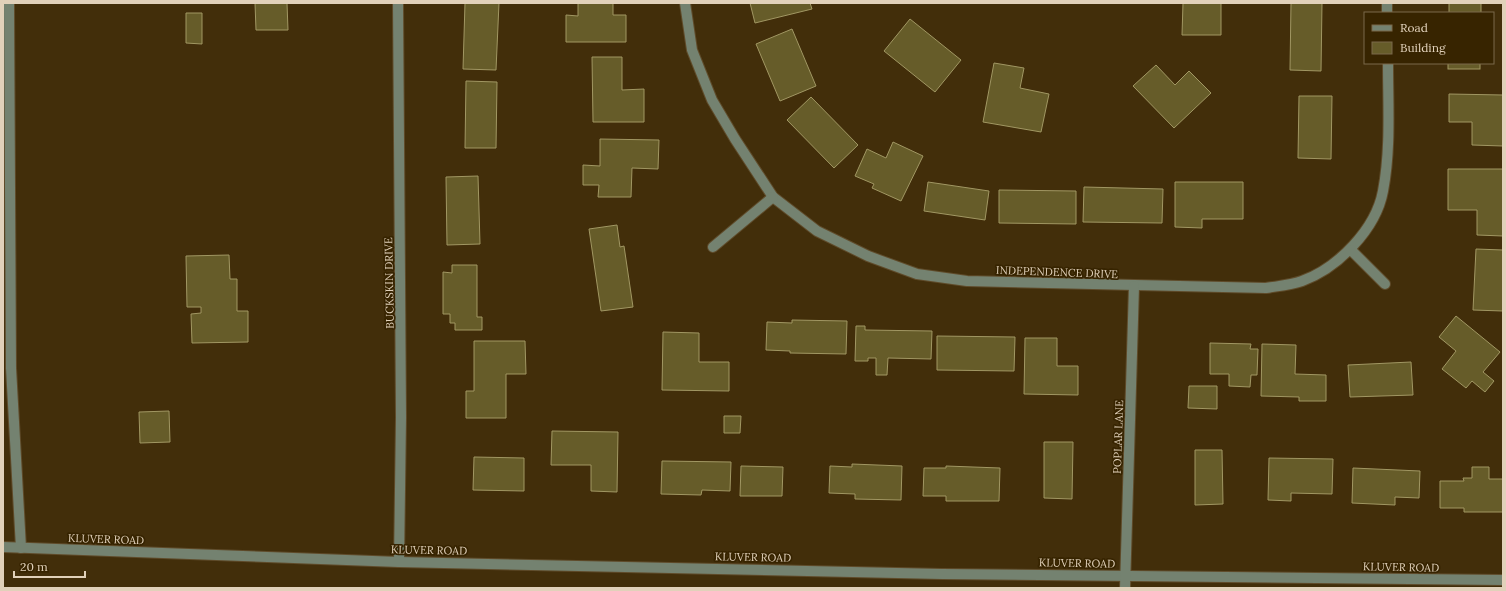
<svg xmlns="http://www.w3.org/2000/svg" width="1506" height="591" font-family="Lora,serif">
	<rect width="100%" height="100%" fill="#422e0a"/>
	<g fill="#665c29" stroke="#a19763">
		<path d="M255 3H287L288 30H256Z"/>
		<path d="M465 3H499L496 70 463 69Z"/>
		<path d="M578 3H613V15H626V42H566V15L578 16Z"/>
		<path d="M750 3H810L812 9 755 23Z"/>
		<path d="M1183 3H1221V35H1182Z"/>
		<path d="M1291 3H1322L1321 71 1290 70Z"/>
		<rect x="1449" y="3" width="32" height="10"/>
		<path d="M186 13H202V44L186 43Z"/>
		<path d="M910 19 961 60 935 92 884 51Z"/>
		<path d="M792 29 816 86 780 101 756 44Z"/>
		<path d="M592 57H622V90L644 89V122H593Z"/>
		<path d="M994 63 1024 68 1020 88 1049 94 1041 132 983 122Z"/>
		<rect x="1448" y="63" width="32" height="6"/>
		<path d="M1156 65 1175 85 1189 71 1211 93 1174 128 1133 86Z"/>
		<path d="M466 81 497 82 496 148H465Z"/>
		<path d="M1449 94 1503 95V146L1472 145V122H1449Z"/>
		<path d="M1299 96H1332L1331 159 1298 158Z"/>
		<path d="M811 97 858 145 834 168 787 120Z"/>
		<path d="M600 139 659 140 658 169 632 168 631 197H598L599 185H583V165L600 166Z"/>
		<path d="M893 142 923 156 901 201 872 188 874 184 855 176 867 149 886 158Z"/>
		<path d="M1448 169H1503V236L1477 235V210H1448Z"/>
		<path d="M478 176 480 244 447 245 446 177Z"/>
		<path d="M928 182 989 191 985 220 924 211Z"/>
		<path d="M1175 182H1243V219H1202V228L1175 227Z"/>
		<path d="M1084 187 1163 189 1162 223 1083 222Z"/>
		<path d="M999 190 1076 191V224L999 223Z"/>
		<path d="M617 225 620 247 624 246 633 307 601 311 589 229Z"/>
		<path d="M1476 249 1503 250V311L1473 310Z"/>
		<path d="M229 255 230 279H237V311H248V342L192 343 191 314 201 313V307H187L186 256Z"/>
		<path d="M452 265H477V317H482V330H455V323H450V314H443V272L452 273Z"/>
		<path d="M1456 316 1500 352 1483 372 1494 381 1485 392 1472 381 1466 388 1442 369 1456 351 1439 337Z"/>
		<path d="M792 320 847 321 846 354 790 353V351L766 350 767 322 792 323Z"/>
		<path d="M856 326H865V330L932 331 931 359 888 358 887 375H876V358H868V361H855Z"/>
		<path d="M663 332 699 333V362H729V391L662 390Z"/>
		<path d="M937 336 1015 337 1014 371 937 370Z"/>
		<path d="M1025 338H1057V366H1078V395L1024 394Z"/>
		<path d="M474 341H525L526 374H506V418H466V391H474Z"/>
		<path d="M1210 343 1251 344 1250 349H1258L1257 375H1251L1250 387 1229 386V374H1210Z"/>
		<path d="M1262 344 1296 345 1295 374 1326 375V401H1299V397L1261 396Z"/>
		<path d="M1411 362 1413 395 1350 397 1348 365Z"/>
		<path d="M1189 386H1217V409L1188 408Z"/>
		<path d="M169 411 170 442 140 443 139 412Z"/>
		<path d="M724 416H741L740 433H724Z"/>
		<path d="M552 431 618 432 617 492 591 491V465H551Z"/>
		<path d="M1044 442H1073L1072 499 1044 498Z"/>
		<path d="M1195 450H1222L1223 504 1195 505Z"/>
		<path d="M474 457 524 458V491L473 490Z"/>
		<path d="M1269 458 1333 459 1332 494 1291 493V501L1268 500Z"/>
		<path d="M662 461 731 462 730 491 702 490 701 495 661 494Z"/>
		<path d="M852 464 902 466 901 500 855 499V494L829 493 830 466 852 467Z"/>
		<path d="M741 466 783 467 782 496H740Z"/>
		<path d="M946 466 1000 468 999 501H946V496H923L924 468H946Z"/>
		<path d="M1472 467H1489V479H1503V512H1464V508H1440V481H1464L1463 478H1472Z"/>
		<path d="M1353 468 1420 471 1419 498 1395 497V505L1352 503Z"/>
	</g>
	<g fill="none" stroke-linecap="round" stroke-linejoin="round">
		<defs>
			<g id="minor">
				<path d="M9 3 11 368 21 548"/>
				<path d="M398 3 401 417 399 562"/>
				<path d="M685 3 692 50 712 100 735 139 773 197 817 231 868 256 917 274 967 281 1266 288C1278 286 1291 285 1302 281 1338 268 1376 229 1383 191 1391 149 1388 105 1388 63"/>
				<path d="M1387 3V13"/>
				<path d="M713 247 773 197"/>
				<path d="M1351 250 1385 284"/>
				<path d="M3 547 399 562 942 574 1503 580"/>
				<path d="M1125 588 1134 286"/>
			</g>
		</defs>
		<use href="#minor" stroke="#5f4b2a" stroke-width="12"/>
		<use href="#minor" stroke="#748270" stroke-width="10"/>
	</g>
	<g text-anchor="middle" stroke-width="3.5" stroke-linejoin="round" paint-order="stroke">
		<g font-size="11" fill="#e1d1ba" stroke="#372400">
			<text transform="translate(1057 272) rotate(2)" y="4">INDEPENDENCE DRIVE</text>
			<text transform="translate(389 283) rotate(-91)" y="4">BUCKSKIN DRIVE</text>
			<text transform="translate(1118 437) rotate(-88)" y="4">POPLAR LANE</text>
			<text transform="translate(106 539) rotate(2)" y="4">KLUVER ROAD</text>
			<text transform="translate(429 550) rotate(1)" y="4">KLUVER ROAD</text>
			<text transform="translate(753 557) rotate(1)" y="4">KLUVER ROAD</text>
			<text transform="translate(1077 563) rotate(1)" y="4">KLUVER ROAD</text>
			<text transform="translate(1401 567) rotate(1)" y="4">KLUVER ROAD</text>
		</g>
	</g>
	<rect width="1506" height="591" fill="none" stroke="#e1d1ba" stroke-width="8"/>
	<rect x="1364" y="12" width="130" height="52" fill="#372400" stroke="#7b694a"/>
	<rect x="1372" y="25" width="20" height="6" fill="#748270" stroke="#7b694a"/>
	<text x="1400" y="32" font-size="12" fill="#e1d1ba">Road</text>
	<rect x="1372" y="42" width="20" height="12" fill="#665c29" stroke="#7b694a"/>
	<text x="1400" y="52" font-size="12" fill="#e1d1ba">Building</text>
	<path d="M14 571v6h71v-6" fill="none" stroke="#e1d1ba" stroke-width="2"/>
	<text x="20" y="571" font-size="12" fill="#e1d1ba" stroke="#372400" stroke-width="3" paint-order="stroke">20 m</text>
</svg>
